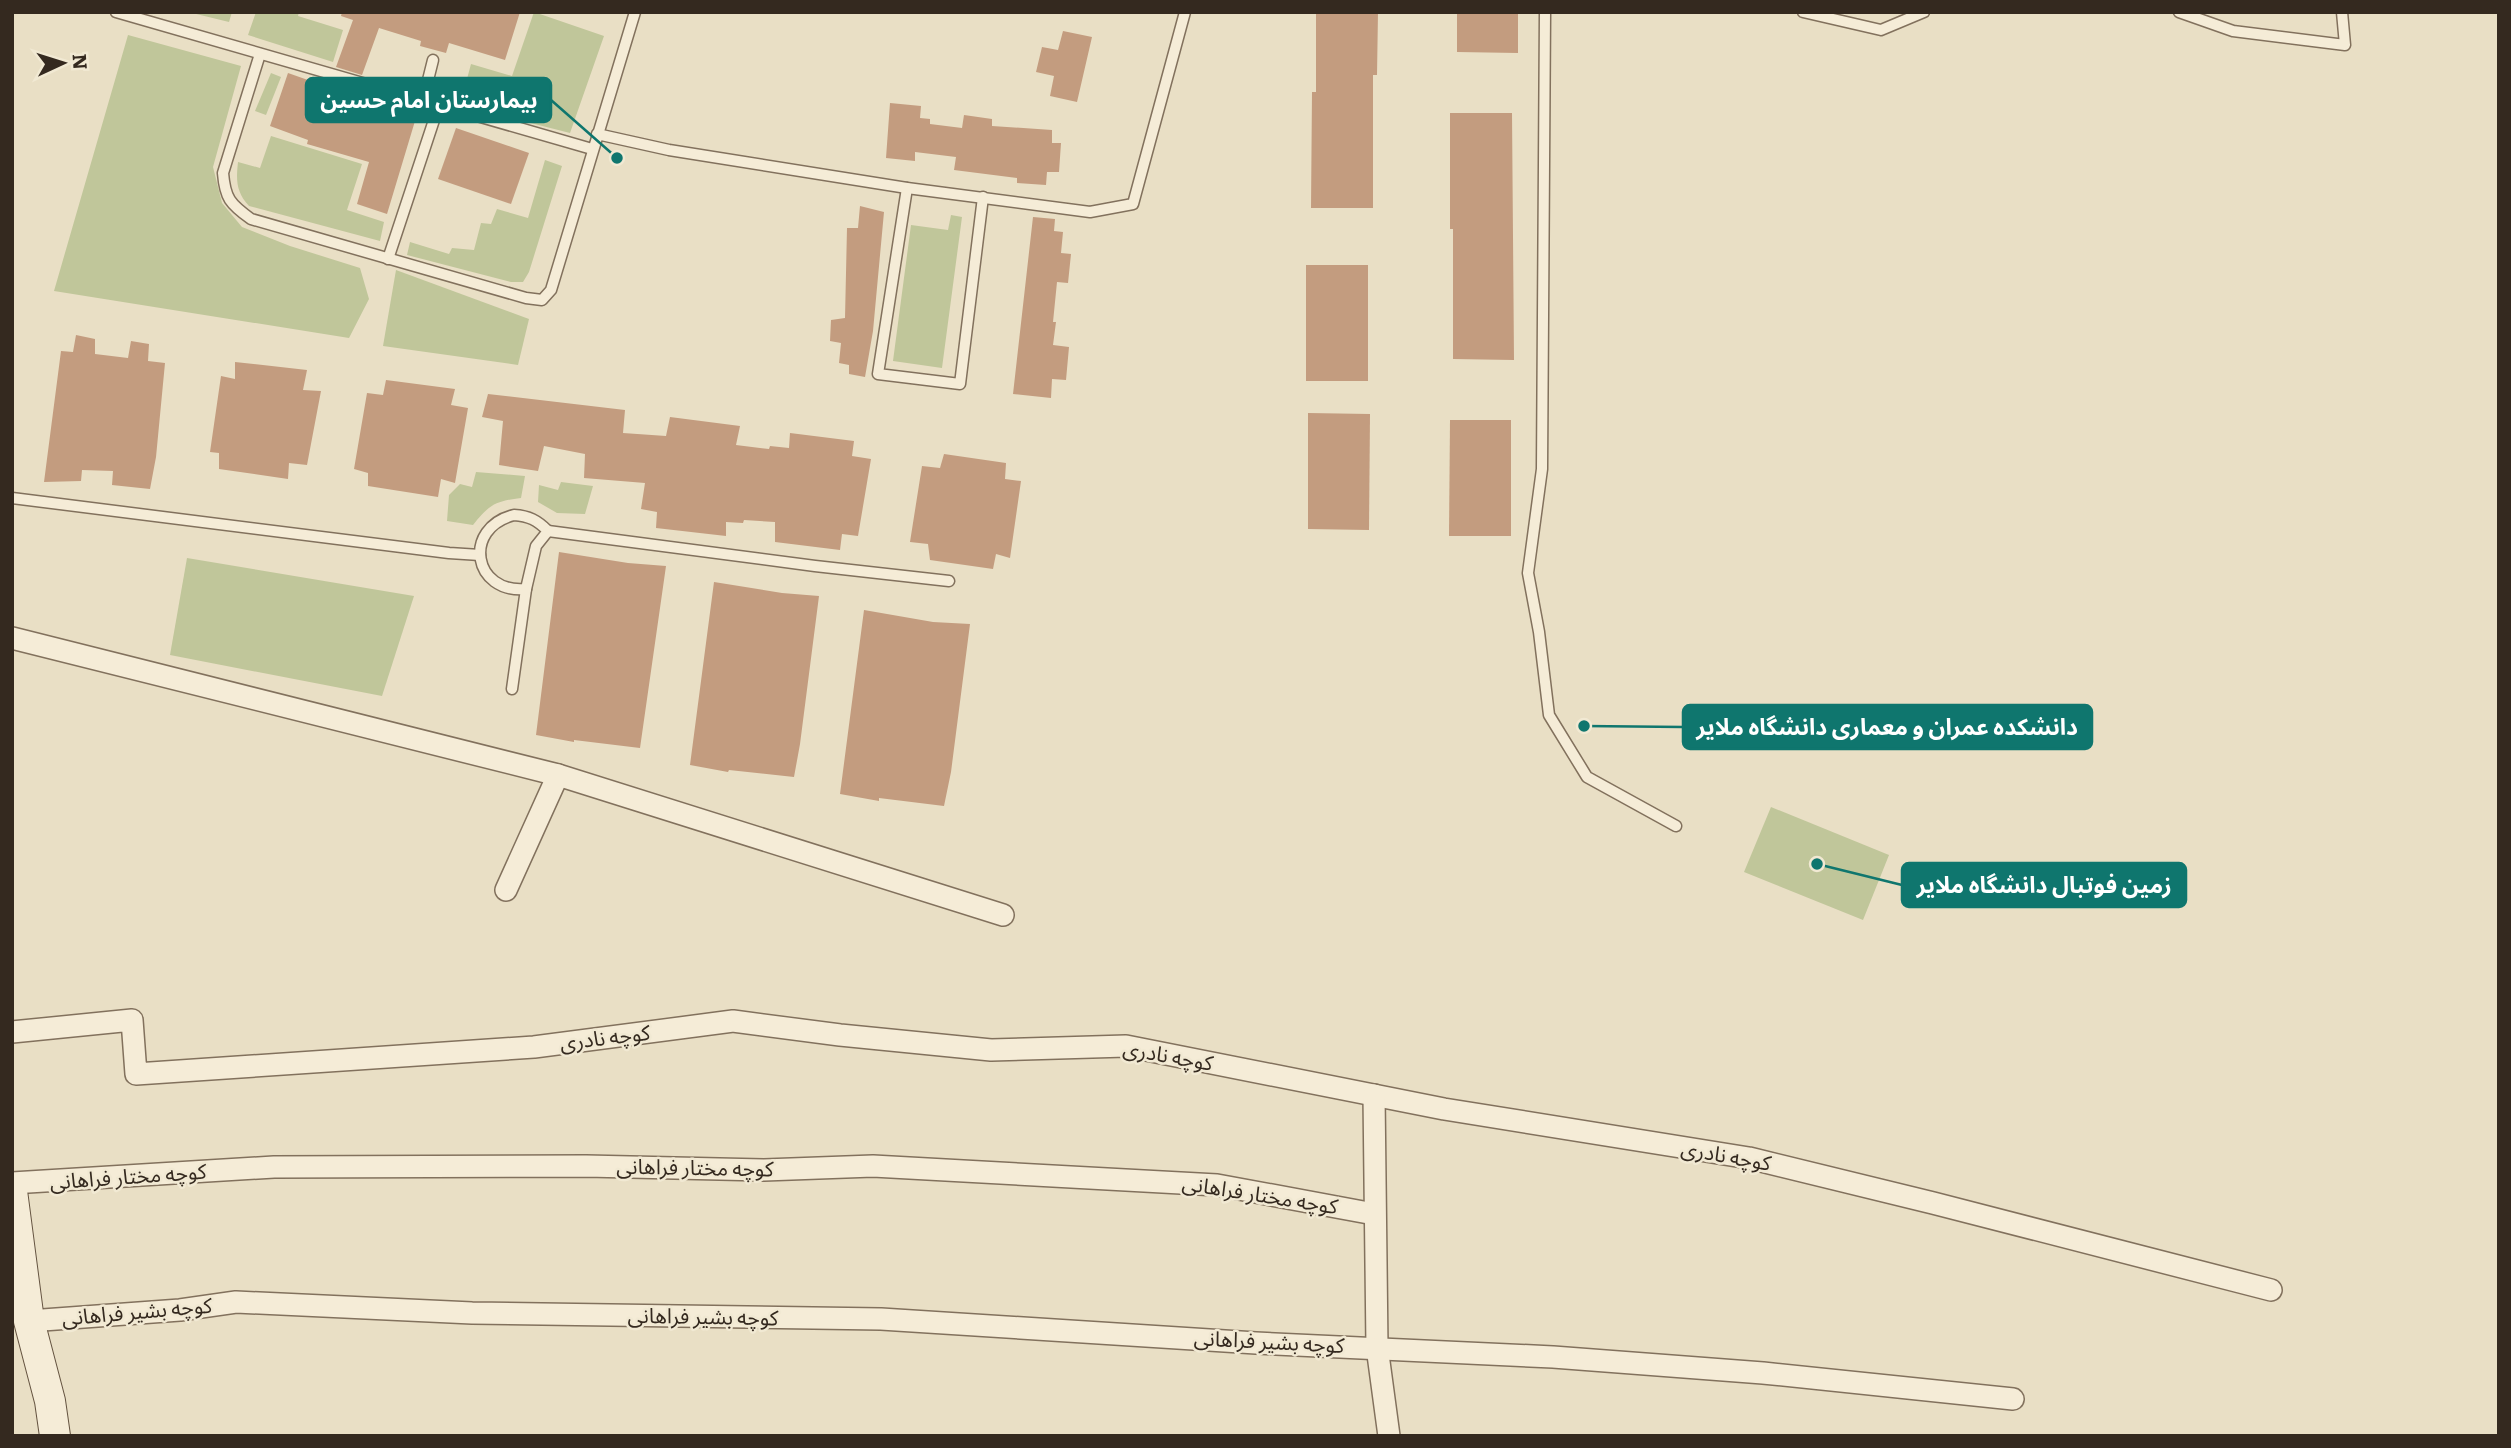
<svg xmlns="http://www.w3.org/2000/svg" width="2511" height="1448" font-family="Literata,'Noto Sans Arabic',serif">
	<rect width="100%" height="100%" fill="#e9dfc5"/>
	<g fill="#c0c69a">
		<path d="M188 12H232L229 22Z"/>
		<path d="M256 12H299L298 16 343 30 333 62 248 35Z"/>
		<path d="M534 12 604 36 570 133 460 105 471 64 512 76Z"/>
		<path d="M128 35 241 66 213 167 222 203 242 227 290 246 360 268 369 299 349 338 54 291Z"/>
		<path d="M271 73 281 77 266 115 255 111Z"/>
		<path d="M271 136 362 164 347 210 384 222 380 241 249 206C236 192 236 180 238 162L260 168Z"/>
		<path d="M545 160 562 166 529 272 523 282H511L407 255 410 242 449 254 452 248 474 250 481 223 491 224 497 209 528 218Z"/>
		<path d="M951 215 962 217 942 368 893 361 911 225 948 230Z"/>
		<path d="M396 270 529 319 518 365 383 346Z"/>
		<path d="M476 472 525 476 521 498C495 501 489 505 473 525L447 521 449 495 460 484 472 487Z"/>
		<path d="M561 482 593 486 585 514 557 513 538 502 539 485 558 490Z"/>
		<path d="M187 558 414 596 382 696 170 655Z"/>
		<path d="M1771 807 1889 855 1863 920 1744 872Z"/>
	</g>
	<g fill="#c39c7f">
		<path d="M342 12H520L505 60 449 43 446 53 420 46 421 41 379 28 362 75 336 67 353 20 341 16Z"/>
		<path d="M1316 12H1378L1377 75H1373V208H1311L1312 92H1316Z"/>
		<path d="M1457 12H1518V53L1457 52Z"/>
		<path d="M1063 31 1092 37 1077 102 1050 96 1054 76 1036 72 1042 47 1058 50Z"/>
		<path d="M288 73 325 86 326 83 330 84 331 82 357 89 356 92 418 111 387 214 357 204 369 162 307 144 308 140 270 126Z"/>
		<path d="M890 103 921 106 920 118 930 119V124L962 128 964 115 992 119V126L1052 130V143H1061L1059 172H1047L1046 185 1017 183V178L954 170 956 157 915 152V161L886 158Z"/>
		<path d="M1450 113H1512L1514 360 1453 359V229H1450Z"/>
		<path d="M456 128 529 153 511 204 438 179Z"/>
		<path d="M860 206 884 212 873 331 865 377 849 374V365L839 363 841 343 830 341 831 320 845 318 847 228H858Z"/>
		<path d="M1033 217 1055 219 1054 231 1063 232 1061 253 1071 254 1068 283 1057 282 1053 322H1056L1053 345 1069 347 1066 380 1052 379 1051 398 1013 394Z"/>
		<rect x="1306" y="265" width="62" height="116"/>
		<path d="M76 335 95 339V354L128 358 131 341 149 344 148 361 165 363 156 457 150 489 112 485 113 471 82 470 81 481 44 482 61 351 73 352Z"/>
		<path d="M235 362 307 370 303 390 321 391 307 465 289 463 288 479 219 469V453L210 452 221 376 235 379Z"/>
		<path d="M386 380 455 389 451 405 468 408 455 483 441 479 438 497 368 486V473L354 469 367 393 383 395Z"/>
		<path d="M488 394 625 410 623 433 666 436 670 417 740 426 736 445 769 449 770 446 789 448 790 433 854 441 852 456 871 459 858 536 842 534 840 550 775 542V522L744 520 743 523 726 522V536L656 528 657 512 641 509 645 483 584 478 585 454 544 446 538 471 499 465 503 421 482 417Z"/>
		<path d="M1308 413 1370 414 1369 530 1308 529Z"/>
		<path d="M1450 420H1511V536H1449Z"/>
		<path d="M944 454 1006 463 1005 479 1021 481 1010 558 996 554 993 569 930 560 928 544 910 542 922 466 940 468Z"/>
		<path d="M559 552 628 563 666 566 640 748 574 740V742L536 735Z"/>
		<path d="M714 582 782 593 819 596 800 744 794 777 729 770 728 772 690 765Z"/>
		<path d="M864 610 933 622 970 624 951 772 944 806 879 798V801L840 794Z"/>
	</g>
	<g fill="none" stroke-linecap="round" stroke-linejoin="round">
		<defs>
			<g id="lane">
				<path d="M116 12 592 149"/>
				<path d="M1545 12 1542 469 1528 573 1539 632 1549 715 1587 777 1676 826"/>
				<path d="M1803 12 1881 30 1924 12"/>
				<path d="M2179 12 2233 31 2345 45 2342 12"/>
				<path d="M260 54 223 173C225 198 230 204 251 219L526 298 542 300 551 290 635 12"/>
				<path d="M423 100 433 60"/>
				<path d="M597 134 669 150 907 188 1090 212 1133 204 1185 12"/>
				<path d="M907 188 878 374 960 384 983 197"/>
				<path d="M388 259 439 105"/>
				<path d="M12 498 449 553 480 555"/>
				<path d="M514 515C529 516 537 520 548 531L536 546 526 589C473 594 462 528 514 515Z"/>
				<path d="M548 531 815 566 949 581"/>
				<path d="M512 689 526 589"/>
			</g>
			<g id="street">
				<path d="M12 638 558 775 1003 915"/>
				<path d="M506 890 558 775"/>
				<path d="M12 1032 132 1020 136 1074 534 1047 733 1021 840 1035 991 1050 1126 1046 1444 1109 1749 1158 1933 1203 2271 1290"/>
				<path d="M1374 1095 1377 1347 1389 1436"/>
				<path d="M12 1183 274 1167 586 1166 764 1170 873 1166 1217 1185 1374 1214"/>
				<path d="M29 1321 180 1310 236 1302 472 1313 881 1319 1256 1343 1553 1357 1763 1373 2013 1399"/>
			</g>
			<path id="secondary" d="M12 1191 29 1321 50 1401 55 1436"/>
		</defs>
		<use href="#lane" stroke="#82715d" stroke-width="13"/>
		<use href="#street" stroke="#82715d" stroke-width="24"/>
		<use href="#secondary" stroke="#645340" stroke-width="32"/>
		<use href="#lane" stroke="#f5ecd7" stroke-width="10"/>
		<use href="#street" stroke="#f5ecd7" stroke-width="21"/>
		<use href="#secondary" stroke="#f5ecd7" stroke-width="30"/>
	</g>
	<g text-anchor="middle" stroke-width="5" stroke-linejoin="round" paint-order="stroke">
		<g font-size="21" fill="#34291f" stroke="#f1e9d3">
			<text transform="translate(605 1038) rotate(-7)" y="7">کوچه نادری</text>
			<text transform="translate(1168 1056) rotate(10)" y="7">کوچه نادری</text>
			<text transform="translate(1726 1156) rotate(10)" y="7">کوچه نادری</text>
			<text transform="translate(695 1168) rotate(1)" y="7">کوچه مختار فراهانی</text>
			<text transform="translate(128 1177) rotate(-4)" y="7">کوچه مختار فراهانی</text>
			<text transform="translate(1260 1195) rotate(9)" y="7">کوچه مختار فراهانی</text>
			<text transform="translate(137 1312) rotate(-5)" y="7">کوچه بشیر فراهانی</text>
			<text transform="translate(703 1317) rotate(1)" y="7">کوچه بشیر فراهانی</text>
			<text transform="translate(1269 1342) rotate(3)" y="7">کوچه بشیر فراهانی</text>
		</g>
	</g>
	<path fill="none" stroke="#0f766e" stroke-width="2.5" d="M617 158L551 100M1584 726L1683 727M1817 864L1902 885"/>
	<g fill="#0f766e" stroke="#f1e9d3" stroke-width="2.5">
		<circle cx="617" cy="158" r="7"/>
		<circle cx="1584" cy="726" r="7"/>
		<circle cx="1817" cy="864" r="7"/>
	</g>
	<g fill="#0f766e" stroke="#0f766e" stroke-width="2.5">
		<rect x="306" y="78" width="245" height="44" rx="7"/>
		<rect x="1683" y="705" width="409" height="44" rx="7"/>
		<rect x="1902" y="863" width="284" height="44" rx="7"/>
	</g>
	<g font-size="23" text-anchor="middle" font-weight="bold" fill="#fff">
		<text x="429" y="108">بیمارستان امام حسین</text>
		<text x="1887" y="735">دانشکده عمران و معماری دانشگاه ملایر</text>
		<text x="2044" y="893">زمین فوتبال دانشگاه ملایر</text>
	</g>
	<rect width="2511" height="1448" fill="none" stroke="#34291f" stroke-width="28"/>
	<g transform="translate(63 63) rotate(86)" stroke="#f1e9d3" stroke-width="5" paint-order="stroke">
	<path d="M0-5L12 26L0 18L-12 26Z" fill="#34291f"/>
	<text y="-10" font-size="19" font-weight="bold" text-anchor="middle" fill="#34291f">N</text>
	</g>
</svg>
